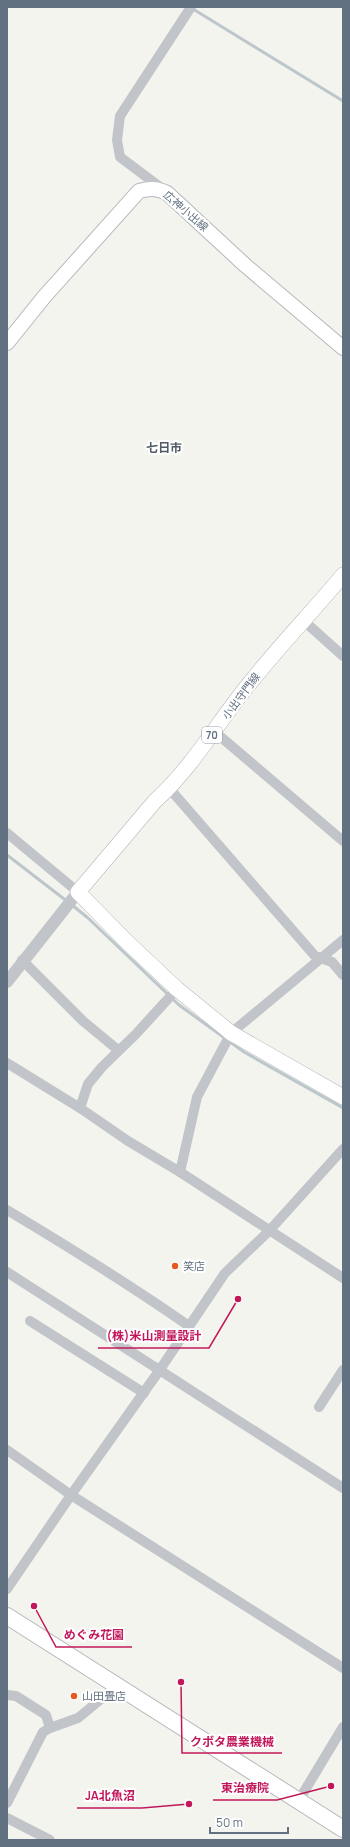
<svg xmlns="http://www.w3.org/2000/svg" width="350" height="1847" font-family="Manrope,'Noto Sans JP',sans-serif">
	<rect width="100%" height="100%" fill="#f4f4ef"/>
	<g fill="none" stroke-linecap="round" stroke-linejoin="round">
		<g stroke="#bcc6cb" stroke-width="3">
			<path d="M193 9 343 101"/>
			<path d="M7 855 68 902"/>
			<path d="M72 905 88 918 179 1005 244 1052 343 1108"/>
		</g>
		<defs>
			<path id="secondary" d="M7 343 44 297 139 191C150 188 157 188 167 193L246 266 343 348"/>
			<path id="primary" d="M343 575C314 610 282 643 254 678 220 718 195 765 155 801L78 892 126 941 177 989 231 1033 343 1097"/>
			<path id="trunk" d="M7 1616 343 1829"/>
		</defs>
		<use href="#secondary" stroke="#b3b8bc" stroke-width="16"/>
		<use href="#primary" stroke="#b4b8bc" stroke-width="16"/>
		<use href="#trunk" stroke="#b6b8bb" stroke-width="18"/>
		<g stroke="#c1c4c8" stroke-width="10">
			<path d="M164 190 120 157 117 140 120 116 191 7"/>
			<path d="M304 621 343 656"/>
			<path d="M215 732 343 841"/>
			<path d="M169 788 315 956 332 962 343 975"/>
			<path d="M7 833 78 892"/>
			<path d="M22 960 83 1021 118 1050"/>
			<path d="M7 1063 80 1108 128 1141 180 1172 343 1278"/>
			<path d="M80 1108 88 1084 102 1067 136 1034 177 989"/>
			<path d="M180 1172 197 1097 231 1033 343 940"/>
			<path d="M7 1210C69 1247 130 1285 189 1326"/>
			<path d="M7 1272 343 1488"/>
			<path d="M30 1321 144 1393"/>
			<path d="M319 1407 343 1370"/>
			<path d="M7 1450 71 1495 343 1668"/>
			<path d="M7 1589 71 1495 159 1371 225 1273 269 1231 343 1149"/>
			<path d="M7 1695 16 1696 46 1715 50 1728"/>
			<path d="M299 1800 343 1727"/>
			<path d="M7 1803 43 1732 50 1728 78 1718 117 1686"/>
			<path d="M7 1818 50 1840"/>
		</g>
		<path stroke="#c1c4c8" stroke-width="12" d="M7 982 78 892"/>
		<use href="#secondary" stroke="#fff" stroke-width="14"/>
		<use href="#primary" stroke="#fff" stroke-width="15"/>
		<use href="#trunk" stroke="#fff" stroke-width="16"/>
	</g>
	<g fill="#e55b1f" stroke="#fff" stroke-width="1.5">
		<circle cx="175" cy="1266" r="4"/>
		<circle cx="74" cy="1696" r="4"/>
	</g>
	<g text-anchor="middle" stroke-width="4" stroke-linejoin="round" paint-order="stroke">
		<rect fill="#fff" stroke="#919ca7" stroke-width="1" x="202" y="727" width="20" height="16" rx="3"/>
		<g font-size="10" font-weight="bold" fill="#627181">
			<text x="212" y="739">70</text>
		</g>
		<g font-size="11" fill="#627181" stroke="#fff">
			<text transform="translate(186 211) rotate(41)" y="4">広神小出線</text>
			<text transform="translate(241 696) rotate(-53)" y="4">小出守門線</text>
		</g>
		<g font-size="11" fill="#627181" stroke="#fff" text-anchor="start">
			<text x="183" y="1270">笑店</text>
			<text x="82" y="1700">山田畳店</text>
		</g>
		<g font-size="12" font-weight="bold" fill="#505b66" stroke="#fff">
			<text x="164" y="452">七日市</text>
		</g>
	</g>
	<path fill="none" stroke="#c2185b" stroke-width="1.5" d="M238 1299L209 1348H98M34 1606L56 1647H132M181 1682L182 1753H282M331 1786L277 1800H213M189 1804L142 1808H77"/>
	<g fill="#c2185b" stroke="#fff" stroke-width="1.5">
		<circle cx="238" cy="1299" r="4"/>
		<circle cx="34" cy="1606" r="4"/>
		<circle cx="181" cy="1682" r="4"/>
		<circle cx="331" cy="1786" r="4"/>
		<circle cx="189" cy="1804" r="4"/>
	</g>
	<g font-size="12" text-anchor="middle" font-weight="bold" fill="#c2185b" stroke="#fff" stroke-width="4" stroke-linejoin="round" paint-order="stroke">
		<text x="154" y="1340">(株)米山測量設計</text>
		<text x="94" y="1639">めぐみ花園</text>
		<text x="232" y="1746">クボタ農業機械</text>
		<text x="245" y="1792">東治療院</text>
		<text x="110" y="1800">JA北魚沼</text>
	</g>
	<rect width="350" height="1847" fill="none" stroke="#627181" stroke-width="16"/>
	<path d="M210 1827v6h78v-6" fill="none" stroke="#627181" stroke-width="2"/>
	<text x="216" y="1827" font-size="12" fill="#627181" stroke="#ffffff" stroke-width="3" paint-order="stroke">50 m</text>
</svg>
